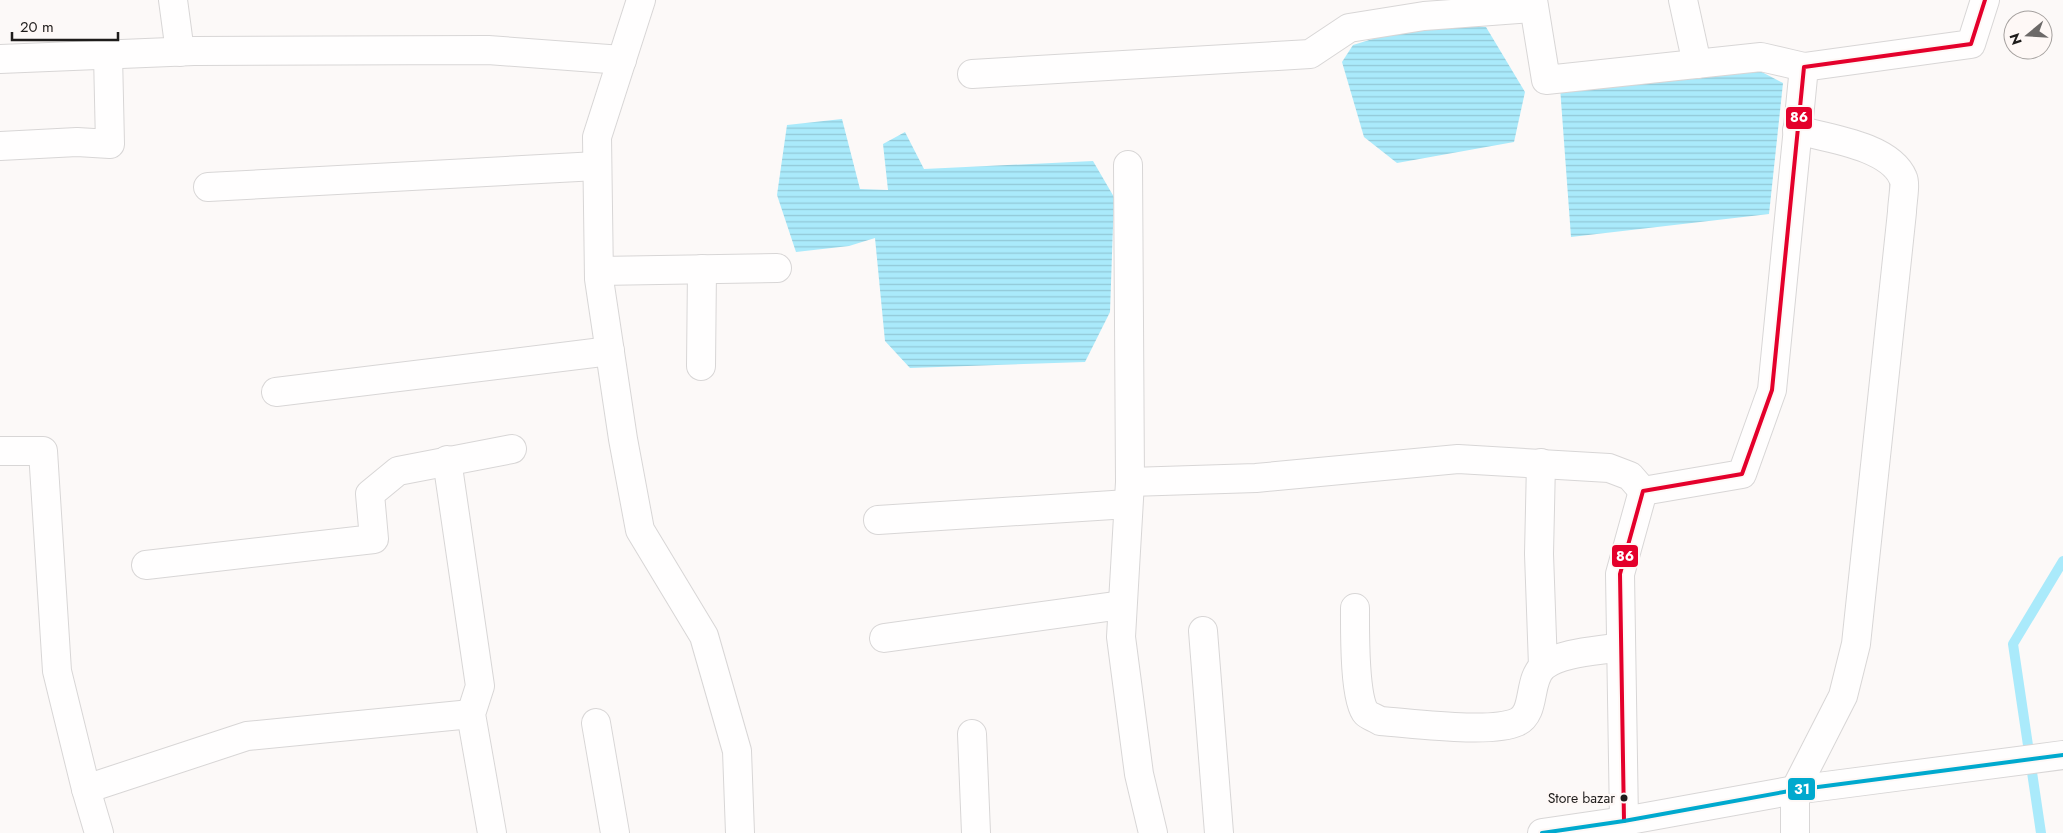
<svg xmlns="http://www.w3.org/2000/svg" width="2063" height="833" font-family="Jost,sans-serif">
	<defs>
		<pattern id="water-rules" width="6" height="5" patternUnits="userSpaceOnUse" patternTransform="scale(1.25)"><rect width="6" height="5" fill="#aaeafb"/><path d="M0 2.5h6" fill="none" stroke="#92c8d7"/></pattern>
	</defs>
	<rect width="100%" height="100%" fill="#fcf9f8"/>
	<g fill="url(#water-rules)">
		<path d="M1425 23 1486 27 1525 92 1514 142 1397 163 1364 137 1342 62 1353 45Z"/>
		<path d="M1758 70 1783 83 1769 214 1571 237 1560 87Z"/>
		<path d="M842 119 860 189 888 190 883 144 905 132 924 169 1093 161 1114 197 1110 312 1085 362 910 368 885 341 875 238 849 246 796 252 777 195 787 125Z"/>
	</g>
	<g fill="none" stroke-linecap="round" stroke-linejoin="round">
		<path stroke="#aaeafb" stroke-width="10" d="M2041 833 2013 644 2063 561"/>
		<defs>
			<g id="minor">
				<path d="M173 0 180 52"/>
				<path d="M641 0 597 137 599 279 623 439 640 530 704 636 737 751 740 833"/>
				<path d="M1533 0 1546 80 1761 57 1804 67"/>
				<path d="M1683 0 1697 64"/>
				<path d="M0 59 194 51 488 50 622 60"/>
				<path d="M972 74 1310 54 1349 28 1424 16 1534 8"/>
				<path d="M0 146 77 142 110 144 108 55"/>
				<path d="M1128 165 1130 482 1121 637 1139 774 1153 833"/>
				<path d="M208 187 597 166"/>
				<path d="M599 271 777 268"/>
				<path d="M701 366 702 269"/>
				<path d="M276 392 610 351"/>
				<path d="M0 451H43L57 671 86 789 99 833"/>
				<path d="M447 460 480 686 471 714 492 833"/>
				<path d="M1541 463 1539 554 1543 666"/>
				<path d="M1130 482 1256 478 1458 459 1609 468 1630 476 1643 491"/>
				<path d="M878 520 1128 504"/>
				<path d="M146 565 374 539 370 494 398 471 512 449"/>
				<path d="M1355 608C1355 627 1354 701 1366 713 1369 716 1376 718 1380 721 1411 723 1491 734 1517 722 1537 713 1527 679 1544 666 1561 652 1600 651 1621 647"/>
				<path d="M1203 631 1219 833"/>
				<path d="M884 638 1122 605"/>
				<path d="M596 723 615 833"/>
				<path d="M972 734 976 833"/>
				<path d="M86 789 247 736 471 714"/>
				<path d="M1624 821 1620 574 1643 491 1742 474 1772 390 1804 67 1971 44 1985 0"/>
				<path d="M1795 833V790L1843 696 1856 644 1902 212C1902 204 1906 184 1903 178 1890 146 1827 138 1797 130"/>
			</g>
			<path id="major" d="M1542 833 1624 821 1795 790 2063 755"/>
		</defs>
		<use href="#minor" stroke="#d8d6d6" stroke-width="30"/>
		<use href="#major" stroke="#d8d6d6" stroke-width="30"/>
		<use href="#minor" stroke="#fffefe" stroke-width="28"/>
		<use href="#major" stroke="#fffefe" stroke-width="28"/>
		<defs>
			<path id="bus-1" d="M1624 821 1620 574 1643 491 1742 474 1772 390 1804 67 1971 44 1985 0"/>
			<path id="bus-2" d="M1542 833 1624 821 1795 790 2063 755"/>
		</defs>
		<use href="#bus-1" stroke="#fef8f6" stroke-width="8"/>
		<use href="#bus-2" stroke="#fef8f6" stroke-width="8"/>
		<use href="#bus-1" stroke="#e4002b" stroke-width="4"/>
		<use href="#bus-2" stroke="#00a9ce" stroke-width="4"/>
	</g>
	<circle fill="#1e1c1b" stroke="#fef8f6" stroke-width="2" cx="1624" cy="798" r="4.5"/>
	<g text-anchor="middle" stroke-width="5" stroke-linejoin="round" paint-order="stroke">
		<g font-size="14" fill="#1e1c1b" stroke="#fef8f6" text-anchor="end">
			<text x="1615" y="803">Store bazar</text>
		</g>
	</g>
	<g stroke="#fef8f6" stroke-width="2">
		<rect x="1785" y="106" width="28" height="24" rx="5" fill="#e4002b"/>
		<rect x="1611" y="544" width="28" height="24" rx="5" fill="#e4002b"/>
		<rect x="1787" y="777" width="29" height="24" rx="5" fill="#00a9ce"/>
	</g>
	<g font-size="14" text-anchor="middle" font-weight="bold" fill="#fff">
		<text x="1799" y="122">86</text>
		<text x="1625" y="561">86</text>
		<text x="1802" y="794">31</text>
	</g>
	<g transform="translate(2028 35) rotate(252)"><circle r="24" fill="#fef8f6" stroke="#a4a09e"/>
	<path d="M0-4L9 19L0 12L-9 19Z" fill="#6c6968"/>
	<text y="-8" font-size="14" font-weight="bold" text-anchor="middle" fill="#1e1c1b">N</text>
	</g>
	<path d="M12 32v8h106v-8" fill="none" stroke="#1e1c1b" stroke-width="2.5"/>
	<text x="20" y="32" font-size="15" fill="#1e1c1b" stroke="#fef8f6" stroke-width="4" paint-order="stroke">20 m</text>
</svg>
